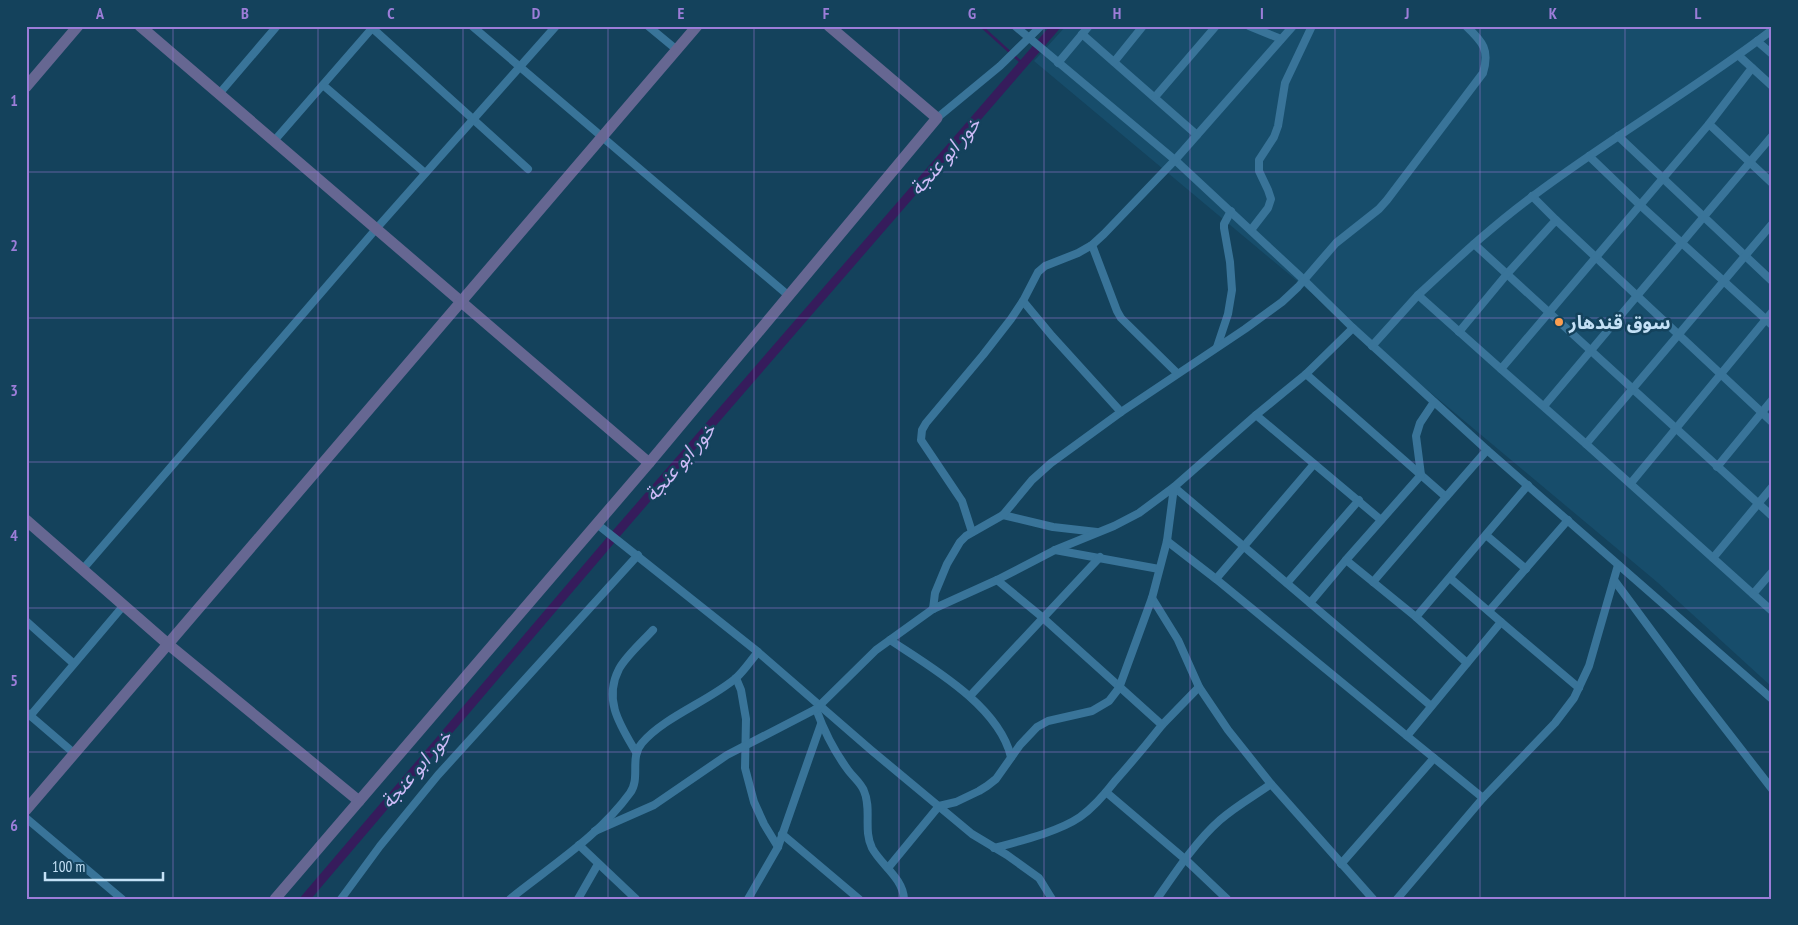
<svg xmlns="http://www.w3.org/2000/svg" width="1798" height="925" font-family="'PT Sans Narrow','Noto Sans Arabic',sans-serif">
	<rect width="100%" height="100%" fill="#14425c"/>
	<path fill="#174d6b" d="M1066 26H1772V687L1657 582 1034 61Z"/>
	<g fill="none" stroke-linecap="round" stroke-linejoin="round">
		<path stroke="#361c5c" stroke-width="2.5" d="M981 26 1023 64"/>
		<path stroke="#361c5c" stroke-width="9" d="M305 899 609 542 1056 26"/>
		<g stroke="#397499" stroke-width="8">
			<path d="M370 26 528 169"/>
			<path d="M472 26 789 296"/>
			<path d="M648 26 677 50"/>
			<path d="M1015 26 1175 160 1304 280 1353 328 1487 450 1772 699"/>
			<path d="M1249 26 1281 39"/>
			<path d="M1082 34 1197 135"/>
			<path d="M1757 41 1772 54"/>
			<path d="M1738 55 1772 86"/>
			<path d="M1114 62 1143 26"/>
			<path d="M1058 63 1089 26"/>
			<path d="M1752 68 1709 124 1772 183"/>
			<path d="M323 85 425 173"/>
			<path d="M219 94 277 26"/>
			<path d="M1155 97 1216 26"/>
			<path d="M937 118 1000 66 1041 26"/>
			<path d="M1618 136 1772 281"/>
			<path d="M274 141 374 26"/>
			<path d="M1589 156 1640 205 1772 325"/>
			<path d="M1532 196 1556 220"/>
			<path d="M1251 230 1268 208 1271 199 1268 190 1259 171V160L1274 137 1278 126 1285 83 1312 26"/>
			<path d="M1474 244 1772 516"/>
			<path d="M1092 245 1117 311 1121 318 1177 373"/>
			<path d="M1418 295C1455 261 1492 226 1533 196 1610 138 1695 89 1772 30"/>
			<path d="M1023 301 1052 336 1121 412"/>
			<path d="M1459 332 1507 274 1556 220 1772 422"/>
			<path d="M1372 346 1418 295 1501 369 1709 124"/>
			<path d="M1217 347 1228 314 1232 290 1230 262 1224 228V224L1231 211"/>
			<path d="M1501 369 1586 444 1772 224"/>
			<path d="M1306 374 1446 497 1487 450"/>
			<path d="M1544 406 1772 136"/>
			<path d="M1256 415 1381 520"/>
			<path d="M1586 444 1753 594 1772 572"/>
			<path d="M1717 467 1772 400"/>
			<path d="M1421 475 1346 560 1416 617 1467 663"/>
			<path d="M1421 475 1416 436 1420 423 1434 402"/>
			<path d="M1631 483 1772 312"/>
			<path d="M1003 515 1053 527 1097 532"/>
			<path d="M597 524 758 652 871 750 954 819 972 834 1007 855 1039 878 1052 899"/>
			<path d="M972 532 962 501 921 440 922 430 926 423 983 355 1011 319 1023 301 1038 272 1045 266 1078 253 1092 245 1104 234 1175 160 1293 26"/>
			<path d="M1486 535 1526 569"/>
			<path d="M1167 541 1216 579 1407 736"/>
			<path d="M1055 550 1159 569"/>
			<path d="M1713 558 1772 487"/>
			<path d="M83 569 376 229 556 26"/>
			<path d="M1216 579 1314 464"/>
			<path d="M1614 580 1696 691 1772 789"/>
			<path d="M1373 582 1446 497"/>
			<path d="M1287 583 1359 500"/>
			<path d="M1753 594 1772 611"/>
			<path d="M1152 598 1178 640 1199 687 1228 730 1271 784 1373 899"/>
			<path d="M1310 603 1431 706"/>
			<path d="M933 609 935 593 947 564 960 542 966 536 1003 515 1032 480 1051 463 1121 412 1245 329 1282 302 1298 287 1336 243 1379 209 1387 200 1483 73C1490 50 1483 42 1466 26"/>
			<path d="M1489 611 1568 520"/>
			<path d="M1416 617 1528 485"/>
			<path d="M26 621 73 663"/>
			<path d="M1501 622 1579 688"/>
			<path d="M890 640C931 667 999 706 1011 757"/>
			<path d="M736 678 741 690 746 719 745 768 754 802 764 824 778 847"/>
			<path d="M970 696 1100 557"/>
			<path d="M816 709C824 731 834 751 848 770 853 777 861 783 864 791 872 809 863 830 872 848 881 865 903 878 904 899"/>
			<path d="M26 712 75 754"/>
			<path d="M30 716 124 605"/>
			<path d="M1162 725 1199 687"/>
			<path d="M636 752C620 725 603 700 619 669 626 656 643 641 653 630"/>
			<path d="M1434 758 1483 798 1555 723 1574 698 1589 666 1618 565"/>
			<path d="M1106 792 1186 860 1227 899"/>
			<path d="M26 818 122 899"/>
			<path d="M595 831 654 805 727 755 816 709 876 650 933 609 997 580 1055 550 1114 526 1139 513 1174 487 1310 603 1346 560"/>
			<path d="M782 834 859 899"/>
			<path d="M579 845 636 899"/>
			<path d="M994 848C1020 841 1058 832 1080 817 1094 807 1105 794 1115 781 1131 763 1147 744 1162 725L1042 617 997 580"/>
			<path d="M1341 864 1434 758 1407 736 1501 622 1450 578"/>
			<path d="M888 868 939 806 956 802 979 791 987 786 996 779 1020 745 1037 727 1048 721 1092 711 1109 701 1119 688 1152 598 1167 541 1174 487 1256 415 1306 374 1353 328"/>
			<path d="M341 899 380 846 438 775 638 555"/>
			<path d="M510 899C551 866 599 836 630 793 641 778 629 758 642 743 664 717 709 701 736 678 744 671 751 660 758 652"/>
			<path d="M578 899 598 864"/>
			<path d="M748 899 778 847 821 724"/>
			<path d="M1157 899C1175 873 1196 841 1220 820 1236 806 1254 796 1271 784"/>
			<path d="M1397 899 1483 798"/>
		</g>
		<g stroke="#666792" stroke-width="11">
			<path d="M140 26 649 463"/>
			<path d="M26 87 78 26"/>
			<path d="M26 520 169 645 359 801"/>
			<path d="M26 810 697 26"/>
			<path d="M275 899 649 463 937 118 829 26"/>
		</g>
	</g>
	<path fill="none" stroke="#9c7dd8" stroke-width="1" stroke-opacity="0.55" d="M173 26V899M318 26V899M463 26V899M608 26V899M754 26V899M899 26V899M1044 26V899M1190 26V899M1335 26V899M1480 26V899M1625 26V899M26 172H1772M26 318H1772M26 462H1772M26 608H1772M26 752H1772"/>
	<circle fill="#fb9e50" stroke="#14425c" stroke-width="2" cx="1559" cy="322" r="5"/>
	<g text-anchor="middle" stroke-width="5" stroke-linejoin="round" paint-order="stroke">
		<g font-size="19" font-weight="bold" fill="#c4e1f6" stroke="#14425c" text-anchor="start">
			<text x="1569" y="329">سوق قندهار</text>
		</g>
		<g font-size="20" font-style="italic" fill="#cdbbf7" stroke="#14425c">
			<text transform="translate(945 156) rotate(-49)" y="7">خور ابو عنجة</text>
			<text transform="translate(680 462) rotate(-49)" y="7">خور ابو عنجة</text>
			<text transform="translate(416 769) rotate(-49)" y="7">خور ابو عنجة</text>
		</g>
	</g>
	<rect width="1798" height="925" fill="none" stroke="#14425c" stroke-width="55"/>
	<path d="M45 872v8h118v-8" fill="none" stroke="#c4e1f6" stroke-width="2.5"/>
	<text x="52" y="872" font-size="15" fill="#c4e1f6" stroke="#14425c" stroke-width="4" paint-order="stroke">100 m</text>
	<rect x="28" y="28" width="1742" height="870" fill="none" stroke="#9c7dd8" stroke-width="2"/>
	<g font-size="16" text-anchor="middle" font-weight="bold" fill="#9c7dd8">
		<text x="100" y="19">A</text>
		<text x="245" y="19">B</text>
		<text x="391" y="19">C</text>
		<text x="536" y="19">D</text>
		<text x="681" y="19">E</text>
		<text x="826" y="19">F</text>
		<text x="972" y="19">G</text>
		<text x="1117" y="19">H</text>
		<text x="1262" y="19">I</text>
		<text x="1407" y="19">J</text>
		<text x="1553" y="19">K</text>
		<text x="1698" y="19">L</text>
		<text x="14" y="106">1</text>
		<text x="14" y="251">2</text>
		<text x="14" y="396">3</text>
		<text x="14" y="541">4</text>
		<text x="14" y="686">5</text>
		<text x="14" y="831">6</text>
	</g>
</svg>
